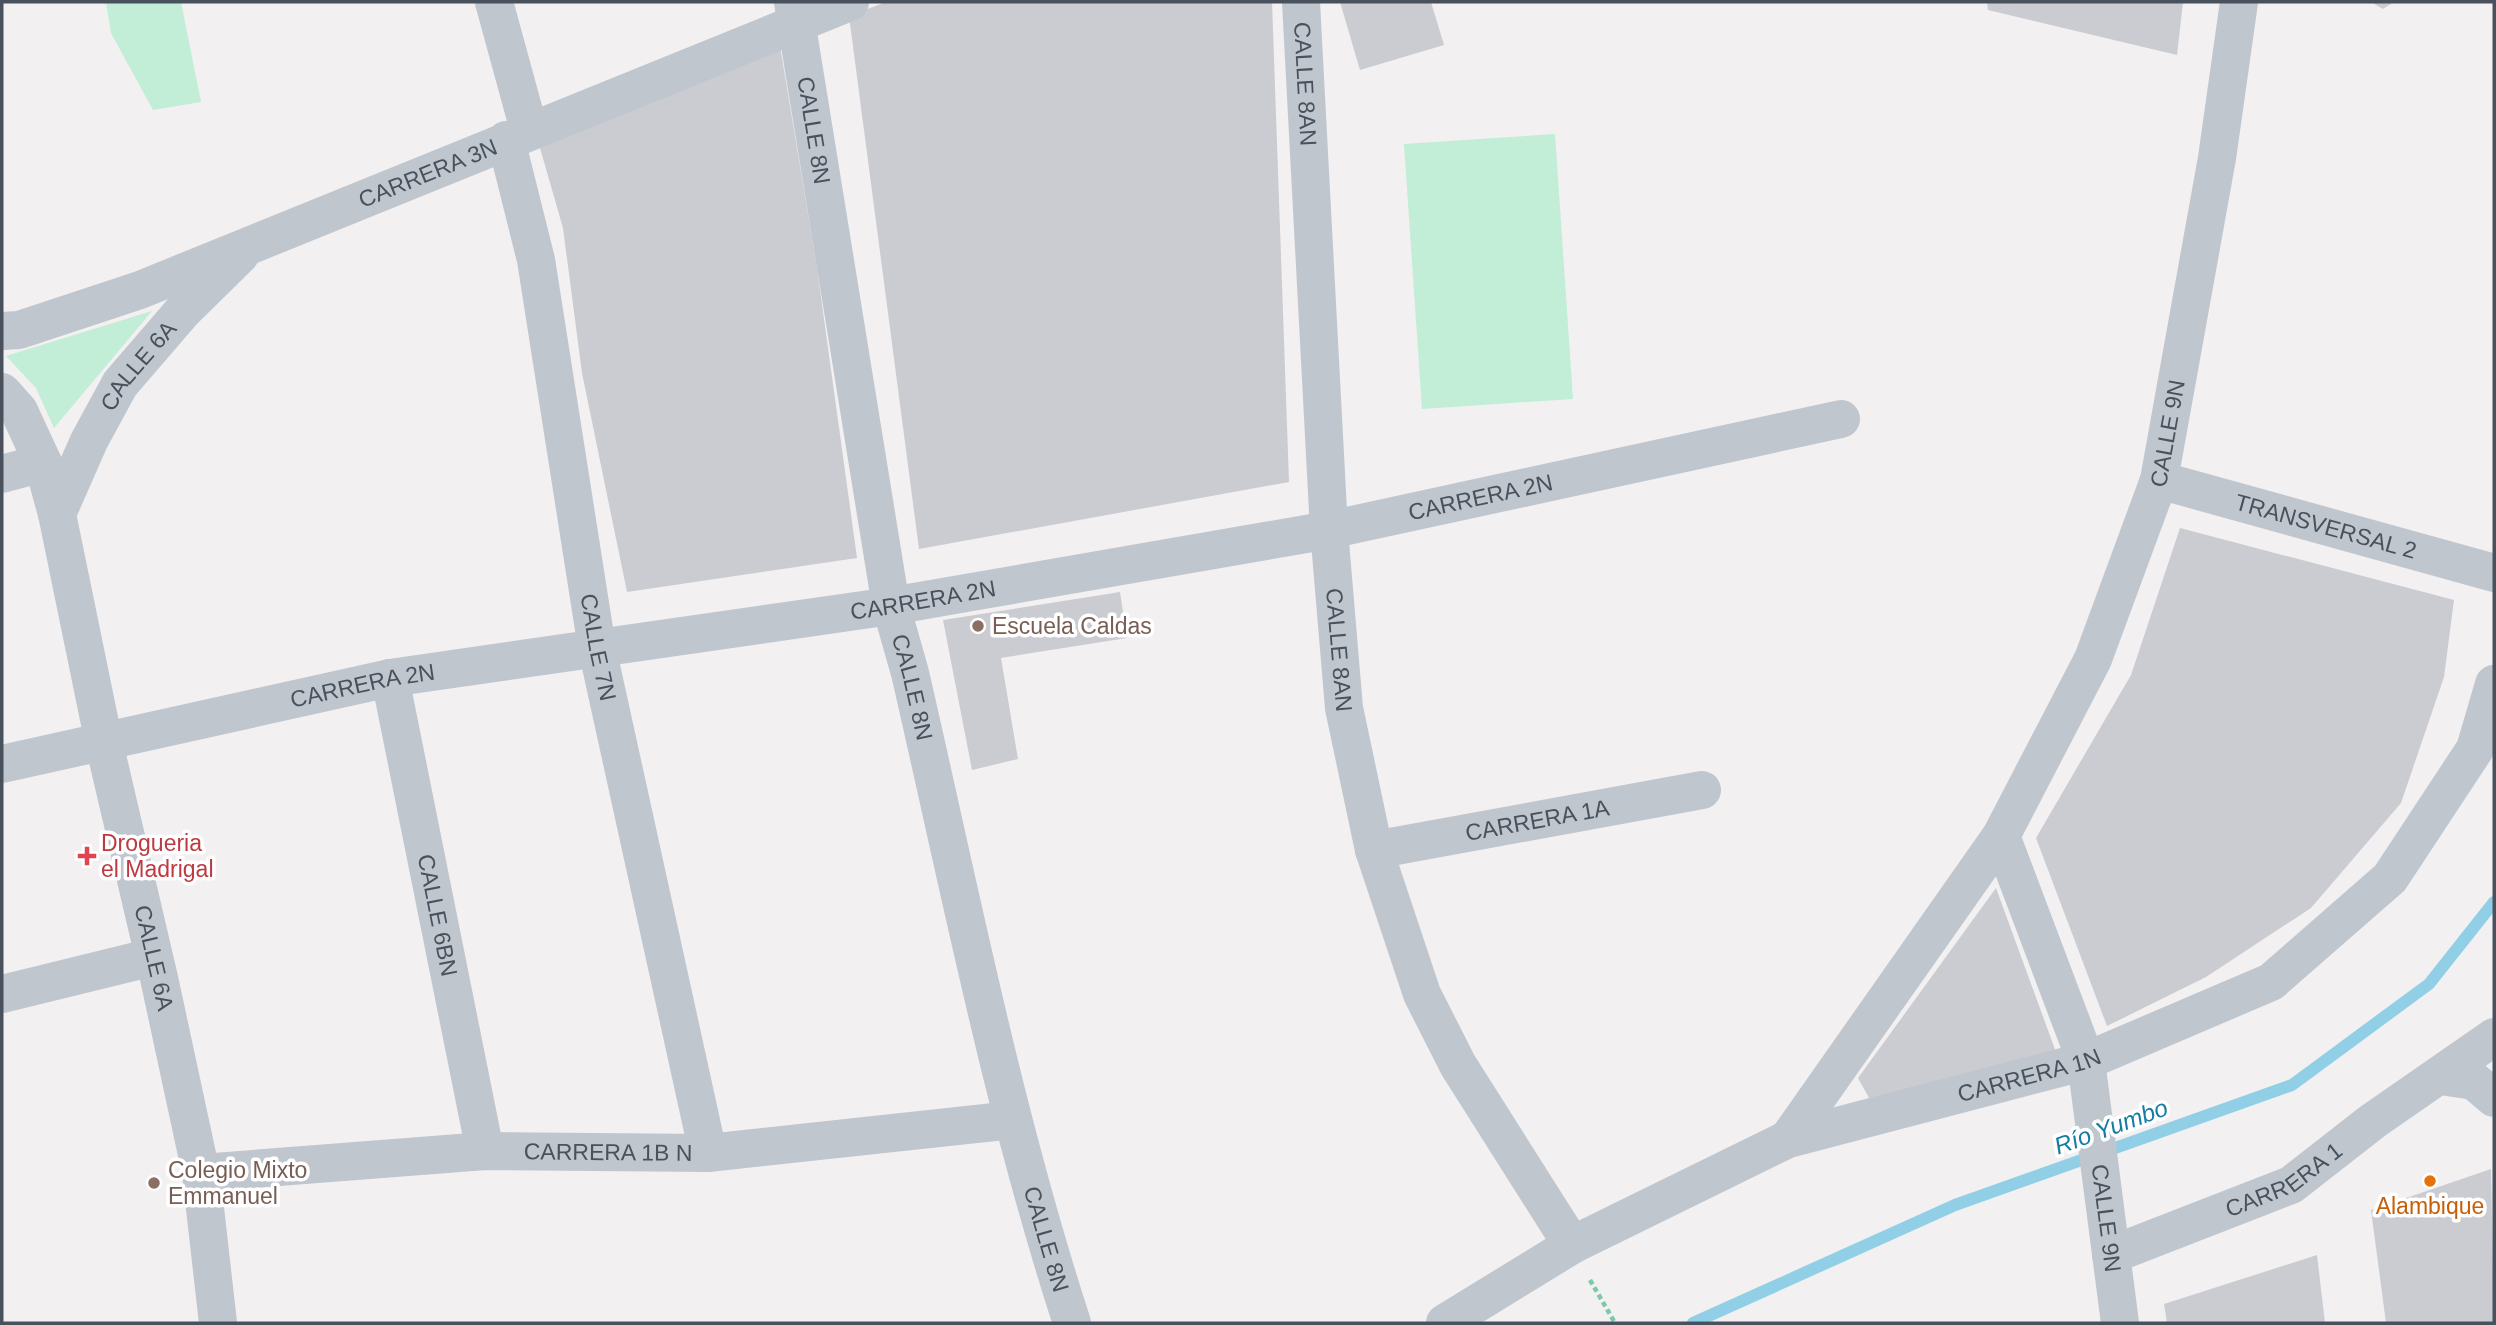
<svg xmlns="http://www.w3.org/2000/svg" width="2496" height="1325" font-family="Helvetica,sans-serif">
	<rect width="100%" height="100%" fill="#f2f0f0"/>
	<g fill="#c2edd6">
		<path d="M106 2H181L201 102 153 110 111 33Z"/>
		<path d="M1555 134 1573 399 1422 409 1404 144Z"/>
		<path d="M152 311 54 428 36 388 6 356Z"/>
	</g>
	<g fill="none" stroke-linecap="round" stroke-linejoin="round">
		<path stroke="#91cfe7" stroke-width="12" d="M1693 1323 1955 1205 2292 1085 2429 984 2494 902"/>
	</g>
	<g fill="#caccd2">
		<path d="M886 2H1272L1289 482 919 549 849 16Z"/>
		<path d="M1340 2H1431L1444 45 1360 70Z"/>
		<path d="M1987 2H2183L2177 55 1988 10Z"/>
		<path d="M2371 2H2394L2383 9Z"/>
		<path d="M780 46 817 268 857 558 627 592 582 373 563 228 538 141Z"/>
		<path d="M2180 528 2454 600 2444 677 2401 803 2311 908 2206 977 2107 1026 2036 838 2131 675Z"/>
		<path d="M1120 592 1127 638 1001 658 1018 759 972 770 943 620Z"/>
		<path d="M1996 888 2060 1063 1874 1107 1858 1078Z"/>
		<path d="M2491 1169 2494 1323H2386L2371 1210Z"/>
		<path d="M2317 1255 2325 1323H2167L2164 1304Z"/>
	</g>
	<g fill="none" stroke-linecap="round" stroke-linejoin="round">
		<path stroke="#7cc9a9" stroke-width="4.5" stroke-dasharray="5 3.5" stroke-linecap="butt" d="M1590 1280 1615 1323"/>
		<g stroke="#bfc6ce" stroke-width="38">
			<path d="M494 2 529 130"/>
			<path id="s1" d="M793 2 891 606 910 673C960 890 1003 1111 1072 1323"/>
			<path id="s2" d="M1301 2 1329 530 1344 708 1374 850 1422 994 1458 1065 1572 1245"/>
			<path id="s3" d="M506 140 536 260 597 648 708 1153"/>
			<path id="s4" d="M2 331 19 330 140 290 850 2"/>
			<path id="s5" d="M2 392 19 411 43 463 57 514 104 743 159 978 201 1173 218 1323"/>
			<path d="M2 474 43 463"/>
			<path id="s6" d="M2159 480 2494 573"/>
			<path id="s7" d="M57 514 89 441 120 384 182 312 240 255"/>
			<path id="s8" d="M390 678 485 1151"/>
			<path id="s9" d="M2 764 390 678 891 606 1329 530 1841 419"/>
			<path id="s10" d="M2001 836 2086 1061 2120 1323"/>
			<path id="s11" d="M1374 850 1702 790"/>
			<path d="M2 994 153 957"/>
			<path d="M2441 1076 2474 1081 2494 1098"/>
			<path id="s12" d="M1788 1139 2001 836 2093 659 2159 480 2217 158 2239 2"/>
			<path id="s13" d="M201 1173 485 1151 708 1153 1013 1120"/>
			<path id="s14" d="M2111 1255 2291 1185 2373 1121 2494 1037"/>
		</g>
		<path stroke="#bfc6ce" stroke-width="38" id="s15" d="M1445 1323 1572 1245 1788 1139 2086 1061 2271 982 2390 878 2475 749 2494 684"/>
	</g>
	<g fill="#8d6e63" stroke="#fff" stroke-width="2.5">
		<circle cx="978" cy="626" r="7"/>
		<circle cx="154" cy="1183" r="7"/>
	</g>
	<path fill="#e0444e" stroke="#fff" stroke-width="2.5" d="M83.5 845.5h7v7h7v7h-7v7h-7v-7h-7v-7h7z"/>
	<circle fill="#e8710a" stroke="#fff" stroke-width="2.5" cx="2430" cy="1181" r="7"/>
	<g text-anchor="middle" stroke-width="7" stroke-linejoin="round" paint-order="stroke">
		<g font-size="23" fill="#49525c" stroke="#fff">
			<text dy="8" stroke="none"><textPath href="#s2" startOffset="82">CALLE 8AN</textPath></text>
			<text dy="8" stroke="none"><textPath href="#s1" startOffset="130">CALLE 8N</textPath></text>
			<text dy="8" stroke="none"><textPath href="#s4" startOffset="455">CARRERA 3N</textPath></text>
			<text dy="8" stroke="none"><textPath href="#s7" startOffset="170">CALLE 6A</textPath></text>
			<text dy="8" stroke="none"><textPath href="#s12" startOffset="808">CALLE 9N</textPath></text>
			<text dy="8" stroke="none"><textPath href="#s9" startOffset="1503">CARRERA 2N</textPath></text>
			<text dy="8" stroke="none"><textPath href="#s6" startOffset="173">TRANSVERSAL 2</textPath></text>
			<text dy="8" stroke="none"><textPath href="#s9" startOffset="936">CARRERA 2N</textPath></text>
			<text dy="8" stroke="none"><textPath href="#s3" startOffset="516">CALLE 7N</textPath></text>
			<text dy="8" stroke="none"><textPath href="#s2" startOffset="649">CALLE 8AN</textPath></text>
			<text dy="8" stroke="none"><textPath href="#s9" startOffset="369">CARRERA 2N</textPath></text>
			<text dy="8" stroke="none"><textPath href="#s1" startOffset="696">CALLE 8N</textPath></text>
			<text dy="8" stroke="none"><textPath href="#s11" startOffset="166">CARRERA 1A</textPath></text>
			<text dy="8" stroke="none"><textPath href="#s8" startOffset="242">CALLE 6BN</textPath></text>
			<text dy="8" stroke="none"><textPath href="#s5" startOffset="590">CALLE 6A</textPath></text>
			<text dy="8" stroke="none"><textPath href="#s15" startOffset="639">CARRERA 1N</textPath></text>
			<text dy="8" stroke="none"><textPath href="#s13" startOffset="408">CARRERA 1B N</textPath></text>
			<text dy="8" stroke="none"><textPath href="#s14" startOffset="189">CARRERA 1</textPath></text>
			<text dy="8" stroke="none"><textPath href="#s10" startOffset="399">CALLE 9N</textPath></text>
			<text dy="8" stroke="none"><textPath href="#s1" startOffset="1264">CALLE 8N</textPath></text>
		</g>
		<g font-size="23" fill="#785e54" stroke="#fff" text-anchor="start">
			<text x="992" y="634">Escuela Caldas</text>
			<text x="168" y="1178">Colegio Mixto<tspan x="168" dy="26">Emmanuel</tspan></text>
		</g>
		<g font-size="23" fill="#be3a42" stroke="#fff" text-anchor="start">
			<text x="101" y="851">Drogueria<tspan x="101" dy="26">el Madrigal</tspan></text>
		</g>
		<g font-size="23" fill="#c56008" stroke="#fff">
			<text x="2430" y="1214">Alambique</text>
		</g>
		<g font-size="24" font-style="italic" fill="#157ba3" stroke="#fff">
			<text transform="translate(2111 1127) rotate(-20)" y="8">Río Yumbo</text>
		</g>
	</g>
	<rect width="2496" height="1325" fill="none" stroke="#49525c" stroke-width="7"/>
</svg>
